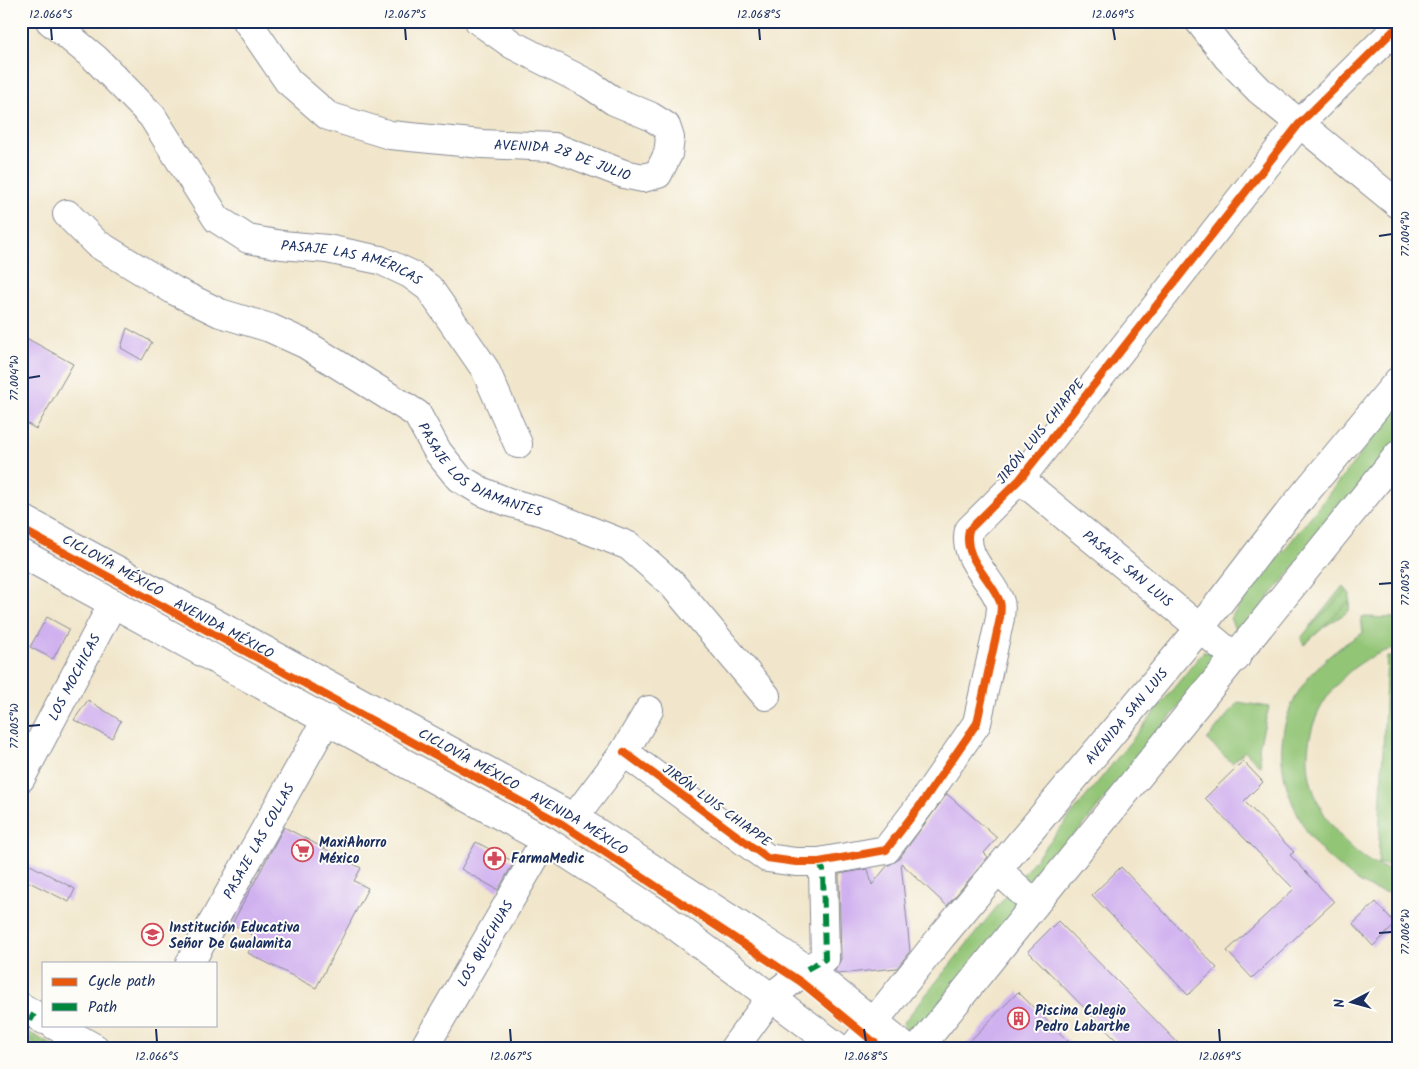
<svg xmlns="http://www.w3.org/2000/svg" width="1419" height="1069" font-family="Kalam,sans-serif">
	<defs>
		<pattern id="park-crowns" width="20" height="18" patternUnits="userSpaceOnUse" patternTransform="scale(1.25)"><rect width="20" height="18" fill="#93c576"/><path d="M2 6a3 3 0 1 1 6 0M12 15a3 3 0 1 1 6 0" fill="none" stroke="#77a064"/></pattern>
		<pattern id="garden-furrows" width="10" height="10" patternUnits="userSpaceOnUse" patternTransform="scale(1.25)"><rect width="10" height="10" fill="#93c576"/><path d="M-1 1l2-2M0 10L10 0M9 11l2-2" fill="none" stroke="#77a064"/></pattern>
	</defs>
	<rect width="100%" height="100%" fill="#fdfcf7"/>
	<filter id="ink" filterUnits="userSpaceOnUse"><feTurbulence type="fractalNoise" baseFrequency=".02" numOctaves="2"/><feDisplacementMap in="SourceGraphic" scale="10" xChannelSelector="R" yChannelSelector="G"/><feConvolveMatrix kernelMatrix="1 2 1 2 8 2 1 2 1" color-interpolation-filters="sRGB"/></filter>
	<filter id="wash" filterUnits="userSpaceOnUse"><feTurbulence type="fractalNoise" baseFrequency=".0096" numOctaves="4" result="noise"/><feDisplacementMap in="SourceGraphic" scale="20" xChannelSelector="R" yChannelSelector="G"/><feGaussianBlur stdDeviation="1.12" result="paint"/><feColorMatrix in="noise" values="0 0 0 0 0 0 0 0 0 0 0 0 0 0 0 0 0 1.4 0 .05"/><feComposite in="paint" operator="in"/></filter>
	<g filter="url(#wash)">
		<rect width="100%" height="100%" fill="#f1e6cb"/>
		<g fill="#93c576" stroke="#577a6a">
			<path d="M1398 407V442L1241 631 1235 629 1230 618Z"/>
			<path d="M1361 617 1398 618V648C1378 651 1355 664 1342 679 1294 729 1298 793 1346 842 1361 857 1376 869 1398 870V893C1392 892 1384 893 1379 891 1364 888 1349 874 1337 865 1316 849 1303 828 1293 804 1262 730 1298 669 1363 633Z"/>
			<path d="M1203 652H1210L1217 659 916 1034 907 1032 903 1023Z"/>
			<path d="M1387 657H1398V865L1378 864Z"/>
			<path d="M1238 702 1269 707 1259 747 1261 767 1245 751 1232 763 1207 740Z"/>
		</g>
		<path fill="url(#park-crowns)" stroke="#577a6a" d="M21 1028 57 1048H21Z"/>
		<path fill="url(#garden-furrows)" stroke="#577a6a" d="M1343 586 1350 594 1349 611 1324 627 1304 645 1301 638Z"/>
		<g id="blocks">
			<g fill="#d0b1ef">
				<path d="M127 328 152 342 142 360 121 348Z"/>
				<path d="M21 335 73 364 36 429 21 420Z"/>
				<path d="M47 617 69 629 53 659 30 647Z"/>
				<path d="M88 700 121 721 112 738 74 720Z"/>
				<path d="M1243 761 1263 782 1244 801 1294 852 1290 855 1334 902 1252 978 1227 951 1294 889 1205 798Z"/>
				<path d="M947 794 997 838 984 853 988 857 947 906 901 863 910 951 897 968 838 974 835 970 841 959 839 874 868 869 872 885 887 866 898 860Z"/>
				<path d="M284 827 361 868 354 881 368 888 316 988 248 953 256 937 232 924Z"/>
				<path d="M476 842 514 862 498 890 461 869Z"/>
				<path d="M21 860 75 889 69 902 21 878Z"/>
				<path d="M1121 867 1217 968 1188 995 1092 895Z"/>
				<path d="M1376 902 1396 924 1373 946 1353 924Z"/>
				<path d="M1058 921 1183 1048H1124L1028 951Z"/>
				<path d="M1018 992 1075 1048H963Z"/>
			</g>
		</g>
	</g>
	<g filter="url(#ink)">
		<use href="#blocks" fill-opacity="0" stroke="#868a94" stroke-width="1"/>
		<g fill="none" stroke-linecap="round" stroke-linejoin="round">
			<defs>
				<g id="minor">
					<path id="s1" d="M50 21 96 59 152 116 217 219 248 239 282 245 327 249 380 260 410 274 429 288 485 369 518 444"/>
					<path id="s2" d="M247 21 288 81 328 116 390 135 482 144 554 147 624 174 643 178 658 174 668 154 670 138 666 126 650 116 614 101 589 84 513 45 479 21"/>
					<path d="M1199 21 1227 57 1260 91 1398 204"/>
					<path id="s3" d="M67 214 96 243 175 291 220 313 270 328 305 344 417 414 438 452 459 478 483 492 508 502 543 512 629 546 672 584 766 696"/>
					<path id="s4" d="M1020 479 1236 658"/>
					<path d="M624 752 767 858 796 862H819L886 850 922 803 977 723 1000 618C1000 614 1002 607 1000 602 991 578 962 558 969 530L1020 479 1299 124 1398 26"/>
					<path id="s5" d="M21 778 113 603"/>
					<path d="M574 818 624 752 649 710"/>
					<path id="s6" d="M190 963 327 719"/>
					<path d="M21 1007 44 1020"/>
					<path d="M54 1025 95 1048"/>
					<path id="s7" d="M424 1048 545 840"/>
					<path d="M734 1048 772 996 807 969 825 959 823 870 819 862"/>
				</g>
				<g id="major">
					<path id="s8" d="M21 518 578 820 807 969 906 1048"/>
					<path d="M21 553 545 840 658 913 839 1048"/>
					<path d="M998 870 1035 904"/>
					<path id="s9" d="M853 1048 942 936 1200 628 1287 515 1398 381"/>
					<path d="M919 1048 1398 455"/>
				</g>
			</defs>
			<use href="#minor" stroke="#868a94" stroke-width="30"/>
			<use href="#major" stroke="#868a94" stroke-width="30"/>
			<use href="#minor" stroke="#fff" stroke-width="28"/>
			<use href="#major" stroke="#fff" stroke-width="28"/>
			<g stroke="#00873e" stroke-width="6" stroke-dasharray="12 6" stroke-linecap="butt">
				<path d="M807 969 825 959 823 870 819 862"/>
				<path d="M21 1036 34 1014"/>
			</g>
			<defs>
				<g id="cycleway">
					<path d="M21 529 562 824 801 982 881 1048"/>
					<path d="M624 752 767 858 796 862H819L886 850 922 803 977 723 1000 618C1000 614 1002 607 1000 602 991 578 962 558 969 530L1020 479 1299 124 1398 26"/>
				</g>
			</defs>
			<use href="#cycleway" stroke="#fdfcf7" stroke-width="11"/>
			<use href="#cycleway" stroke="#e8590c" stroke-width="8"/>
		</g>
	</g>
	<path fill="none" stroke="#1b2f5e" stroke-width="2" d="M51 28 52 40M405 28 406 40M759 28 760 40M1113 28 1115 40M1379 236 1392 234M28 378 40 376M1379 584 1392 583M28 726 40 725M1379 933 1392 932M156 1029 157 1042M510 1029 511 1042M864 1029 866 1042M1219 1029 1220 1042"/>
	<defs>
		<symbol id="supermarket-ring" viewBox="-11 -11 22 22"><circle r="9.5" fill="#fdfcf7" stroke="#d1495b" stroke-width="1.5"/><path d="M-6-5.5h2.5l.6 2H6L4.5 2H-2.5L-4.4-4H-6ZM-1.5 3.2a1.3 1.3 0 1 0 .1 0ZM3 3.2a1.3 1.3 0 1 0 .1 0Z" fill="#d1495b"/></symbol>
		<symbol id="pharmacy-ring" viewBox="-11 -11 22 22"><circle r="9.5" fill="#fdfcf7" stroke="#d1495b" stroke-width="1.5"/><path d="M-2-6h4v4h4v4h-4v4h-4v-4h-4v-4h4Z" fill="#d1495b"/></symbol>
		<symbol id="school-ring" viewBox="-11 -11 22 22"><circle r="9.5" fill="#fdfcf7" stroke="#d1495b" stroke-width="1.5"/><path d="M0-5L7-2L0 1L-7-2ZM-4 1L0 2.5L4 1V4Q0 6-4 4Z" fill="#d1495b"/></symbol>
		<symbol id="building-ring" viewBox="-11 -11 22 22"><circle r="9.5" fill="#fdfcf7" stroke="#d1495b" stroke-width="1.5"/><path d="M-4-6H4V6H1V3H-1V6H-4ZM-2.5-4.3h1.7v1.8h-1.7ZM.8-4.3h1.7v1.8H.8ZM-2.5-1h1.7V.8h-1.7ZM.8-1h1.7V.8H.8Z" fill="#d1495b"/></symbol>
	</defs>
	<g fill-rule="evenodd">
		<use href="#supermarket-ring" x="290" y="838" width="25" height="25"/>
		<use href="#pharmacy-ring" x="482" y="846" width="25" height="25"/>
		<use href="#school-ring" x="140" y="922" width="25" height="25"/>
		<use href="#building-ring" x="1006" y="1006" width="25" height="25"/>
	</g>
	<g text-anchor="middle" stroke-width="4" stroke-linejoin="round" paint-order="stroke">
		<g font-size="14" fill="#1b2f5e" stroke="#fdfcf7">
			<text dy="5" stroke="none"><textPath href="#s2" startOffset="366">AVENIDA 28 DE JULIO</textPath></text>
			<text dy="5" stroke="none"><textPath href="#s1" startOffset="405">PASAJE LAS AMÉRICAS</textPath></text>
			<text transform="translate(1040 431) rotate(-51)" y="5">JIRÓN LUIS CHIAPPE</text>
			<text dy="5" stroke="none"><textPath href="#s3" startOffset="495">PASAJE LOS DIAMANTES</textPath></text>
			<text transform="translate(113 565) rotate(29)" y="5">CICLOVÍA MÉXICO</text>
			<text dy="5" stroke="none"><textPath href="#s4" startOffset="140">PASAJE SAN LUIS</textPath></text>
			<text dy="5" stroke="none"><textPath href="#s8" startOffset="231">AVENIDA MÉXICO</textPath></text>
			<text dy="5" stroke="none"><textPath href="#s5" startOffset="114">LOS MOCHICAS</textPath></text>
			<text dy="5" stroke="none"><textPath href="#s9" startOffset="430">AVENIDA SAN LUIS</textPath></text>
			<text transform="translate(469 759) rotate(29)" y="5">CICLOVÍA MÉXICO</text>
			<text transform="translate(717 805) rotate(36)" y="5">JIRÓN LUIS CHIAPPE</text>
			<text dy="5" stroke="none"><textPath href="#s8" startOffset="636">AVENIDA MÉXICO</textPath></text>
			<text dy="5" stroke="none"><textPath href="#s6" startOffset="140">PASAJE LAS COLLAS</textPath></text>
			<text dy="5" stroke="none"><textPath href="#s7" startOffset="121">LOS QUECHUAS</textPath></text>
		</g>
		<g font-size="14" font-weight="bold" fill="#1b2f5e" stroke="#fdfcf7" text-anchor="start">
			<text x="319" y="847">MaxiAhorro<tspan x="319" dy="16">México</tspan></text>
			<text x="511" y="863">FarmaMedic</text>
			<text x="169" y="932">Institución Educativa<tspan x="169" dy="16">Señor De Gualamita</tspan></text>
			<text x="1035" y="1015">Piscina Colegio<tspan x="1035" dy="16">Pedro Labarthe</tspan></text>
		</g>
	</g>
	<rect width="1419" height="1069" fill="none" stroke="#fdfcf7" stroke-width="55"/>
	<rect x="42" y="962" width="175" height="65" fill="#fdfcf7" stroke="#a3aaba"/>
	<rect x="52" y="978" width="25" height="8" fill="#e8590c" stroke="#a3aaba"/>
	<text x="88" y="986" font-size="15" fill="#1b2f5e">Cycle path</text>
	<rect x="52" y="1003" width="25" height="8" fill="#00873e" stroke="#a3aaba"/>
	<text x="88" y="1012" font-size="15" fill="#1b2f5e">Path</text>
	<g transform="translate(1352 1002) rotate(264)" stroke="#fdfcf7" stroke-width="4" paint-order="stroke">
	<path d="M0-4L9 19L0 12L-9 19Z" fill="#1b2f5e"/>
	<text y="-8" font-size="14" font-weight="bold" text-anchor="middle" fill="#1b2f5e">N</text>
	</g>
	<rect x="28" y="28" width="1364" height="1014" fill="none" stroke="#1b2f5e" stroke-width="2"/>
	<g font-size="12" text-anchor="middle" fill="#1b2f5e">
		<text x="51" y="18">12.066°S</text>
		<text x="405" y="18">12.067°S</text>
		<text x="759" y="18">12.068°S</text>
		<text x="1113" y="18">12.069°S</text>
		<text transform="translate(1405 234) rotate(-90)" y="4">77.004°W</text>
		<text transform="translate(14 378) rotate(-90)" y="4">77.004°W</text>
		<text transform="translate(1405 583) rotate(-90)" y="4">77.005°W</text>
		<text transform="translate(14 726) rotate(-90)" y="4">77.005°W</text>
		<text transform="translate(1405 932) rotate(-90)" y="4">77.006°W</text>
		<text x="157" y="1060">12.066°S</text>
		<text x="511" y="1060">12.067°S</text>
		<text x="866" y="1060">12.068°S</text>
		<text x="1220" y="1060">12.069°S</text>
	</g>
</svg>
